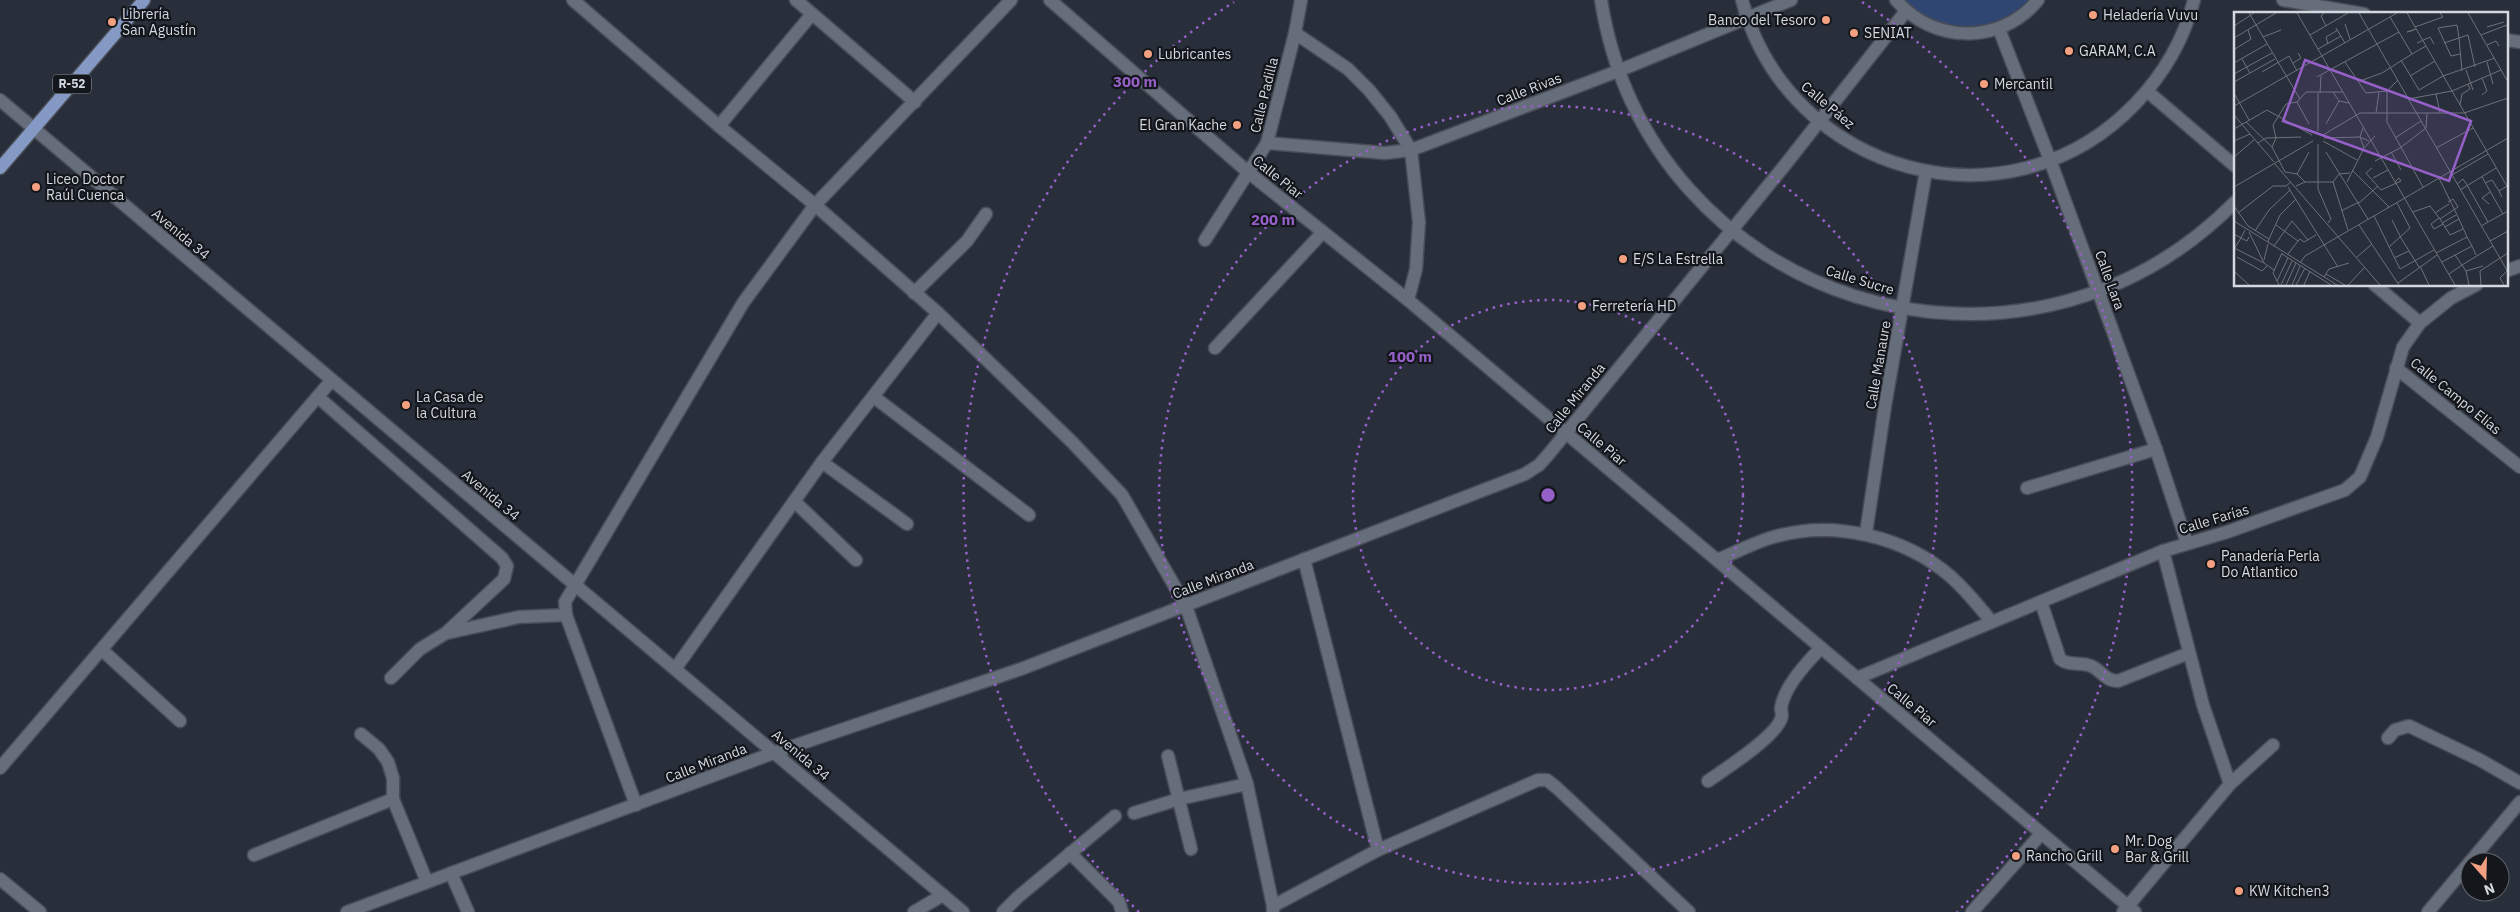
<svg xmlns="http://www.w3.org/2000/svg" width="2520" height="912" font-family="'IBM Plex Sans',sans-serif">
	<rect width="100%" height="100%" fill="#282e3a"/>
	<path fill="#304672" d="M1896 0H2038L2013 22 1940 31Z"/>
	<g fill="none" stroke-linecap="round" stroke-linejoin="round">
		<defs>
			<g id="minor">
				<path d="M573 0 719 126 815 205 938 313 1072 442 1122 495 1186 606 1247 784 1273 906"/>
				<path d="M796 0 915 102"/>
				<path d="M1050 0 1248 172 1408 300 2135 912"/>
				<path d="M1601 0C1649 304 2020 419 2235 202"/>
				<path d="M1742 0C1788 174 2008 236 2135 104 2163 75 2184 39 2194 0"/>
				<path d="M1896 0C1933 44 2001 45 2038 0"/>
				<path d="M2283 0 2364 14"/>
				<path d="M1999 29 2050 160 2156 449 2187 543"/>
				<path d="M1295 33 1348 69 1369 90 1390 116 1411 150 1419 222 1416 269 1408 300"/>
				<path d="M2506 40 2520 42"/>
				<path d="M2147 91 2235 166"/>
				<path d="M719 126 812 14"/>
				<path d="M1267 143 1385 153 1411 150 1618 71 1791 0"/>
				<path d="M1205 240 1267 143 1295 33 1301 0"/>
				<path d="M2506 271 2520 266"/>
				<path d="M2375 285 2420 323"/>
				<path d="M914 293 967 241 986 214"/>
				<path d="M1215 348 1323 232"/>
				<path d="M2396 368 2520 467"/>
				<path d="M318 397 502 558 507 566 504 579 446 633 420 649 391 678"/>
				<path d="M874 397 1029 515"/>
				<path d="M822 462 907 524"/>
				<path d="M2027 488 2156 449"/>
				<path d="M795 502 856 560"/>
				<path d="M1866 533 1885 406 1926 171"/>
				<path d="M2163 551 2203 705 2230 784"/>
				<path d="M1304 559 1378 850"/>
				<path d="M1717 560C1737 552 1757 541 1777 536 1835 520 1905 537 1950 576 1966 590 1978 605 1991 621"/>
				<path d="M2041 602 2060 659C2070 667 2080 661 2091 666 2101 670 2105 681 2118 681L2189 653"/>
				<path d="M447 633 519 617 566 615"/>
				<path d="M102 650 180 721"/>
				<path d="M675 669 822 462 938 313"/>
				<path d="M1857 678 2163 551 2227 532 2345 490 2360 477 2377 437 2403 347 2420 323 2451 298 2476 285"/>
				<path d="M361 734 379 749 388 762 393 778V799L427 882"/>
				<path d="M2388 738 2395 730 2409 726 2480 760 2520 783"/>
				<path d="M1168 756 1191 849"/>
				<path d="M0 768 331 381"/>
				<path d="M1708 781C1725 769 1774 738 1781 719 1783 715 1781 712 1781 708 1784 687 1807 662 1821 648"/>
				<path d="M636 805 566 615 565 602 743 303 815 205 1011 0"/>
				<path d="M1134 813 1179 799 1247 784"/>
				<path d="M1070 853 1119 902 1122 912"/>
				<path d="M254 855 393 799"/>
				<path d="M451 873 468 912"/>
				<path d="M0 879 40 912"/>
				<path d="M347 912 776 752 1021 669 1525 474 1539 465 1548 455 1785 165 1906 11"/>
				<path d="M914 912 943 895"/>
				<path d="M1003 912 1018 897 1115 816"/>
				<path d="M1273 912V906L1378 850 1538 780H1547L1557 788 1689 912"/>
				<path d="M1972 912 2041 834"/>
				<path d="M2123 912 2230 784 2273 745"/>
			</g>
			<g id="tertiary">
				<path d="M0 100 963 912"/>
				<path d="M2470 862 2520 802"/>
				<path d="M2428 912 2470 862"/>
			</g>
			<path id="primary" d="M0 168 144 0"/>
		</defs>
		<use href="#minor" stroke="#484c56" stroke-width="15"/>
		<use href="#tertiary" stroke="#484c56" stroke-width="15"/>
		<use href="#primary" stroke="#484c56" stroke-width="15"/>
		<use href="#minor" stroke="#666d7b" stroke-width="12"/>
		<use href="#tertiary" stroke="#666d7b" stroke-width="12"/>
		<use href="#primary" stroke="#849ac4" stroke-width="12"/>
	</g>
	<g fill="none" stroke="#9660c9" stroke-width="2.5" stroke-dasharray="2.5 5">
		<circle cx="1548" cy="495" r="195"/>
		<circle cx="1548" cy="495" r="389"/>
		<path d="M1139 912A584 584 0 0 1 1234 2M1862 2A584 584 0 0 1 1957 912"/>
	</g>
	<g fill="#f3a081" stroke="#13161b" stroke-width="2">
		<circle cx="2093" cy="15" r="5"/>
		<circle cx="1826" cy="20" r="5"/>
		<circle cx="112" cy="22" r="5"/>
		<circle cx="1854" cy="33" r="5"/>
		<circle cx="2069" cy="51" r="5"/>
		<circle cx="1148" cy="54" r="5"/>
		<circle cx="1984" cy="84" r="5"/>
		<circle cx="1237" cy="125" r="5"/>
		<circle cx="36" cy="187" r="5"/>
		<circle cx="1623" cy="259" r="5"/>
		<circle cx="1582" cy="306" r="5"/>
		<circle cx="406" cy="405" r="5"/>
		<circle cx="2211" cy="564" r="5"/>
		<circle cx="2115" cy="849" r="5"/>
		<circle cx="2016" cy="856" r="5"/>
		<circle cx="2239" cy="891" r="5"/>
	</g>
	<g text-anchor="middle" stroke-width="4.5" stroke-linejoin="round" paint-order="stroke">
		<rect fill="#13161b" stroke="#9a9ea5" stroke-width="1" x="53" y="74.5" width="38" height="19" rx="4"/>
		<g font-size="12" font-weight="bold" fill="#d4d8e0">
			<text x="72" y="88">R-52</text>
		</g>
		<g font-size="14" fill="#d4d8e0" stroke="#13161b" text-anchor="start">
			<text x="122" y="19">Librería<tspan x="122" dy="16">San Agustín</tspan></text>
			<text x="2103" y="20">Heladería Vuvu</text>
			<text x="1816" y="25" text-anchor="end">Banco del Tesoro</text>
			<text x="1864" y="38">SENIAT</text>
			<text x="2079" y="56">GARAM, C.A</text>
			<text x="1158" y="59">Lubricantes</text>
			<text x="1994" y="89">Mercantil</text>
			<text x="1227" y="130" text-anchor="end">El Gran Kache</text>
			<text x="46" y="184">Liceo Doctor<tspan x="46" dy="16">Raúl Cuenca</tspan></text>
			<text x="1633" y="264">E/S La Estrella</text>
			<text x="1592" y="311">Ferretería HD</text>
			<text x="416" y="402">La Casa de<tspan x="416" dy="16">la Cultura</tspan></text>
			<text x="2221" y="561">Panadería Perla<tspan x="2221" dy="16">Do Atlantico</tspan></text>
			<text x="2125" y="846">Mr. Dog<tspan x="2125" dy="16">Bar &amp; Grill</tspan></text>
			<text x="2026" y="861">Rancho Grill</text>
			<text x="2249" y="896">KW Kitchen3</text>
		</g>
		<g font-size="14" fill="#d4d8e0" stroke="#13161b">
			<text transform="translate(1529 89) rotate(-21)" y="5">Calle Rivas</text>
			<text transform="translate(1264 95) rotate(-76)" y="5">Calle Padilla</text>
			<text transform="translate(1828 105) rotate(40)" y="5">Calle Páez</text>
			<text transform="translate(1278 177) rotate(39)" y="5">Calle Piar</text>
			<text transform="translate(181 234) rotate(40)" y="5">Avenida 34</text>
			<text transform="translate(1860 280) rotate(17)" y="5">Calle Sucre</text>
			<text transform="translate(2110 280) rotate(70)" y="5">Calle Lara</text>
			<text transform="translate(1878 365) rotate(-80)" y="5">Calle Manaure</text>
			<text transform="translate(2456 396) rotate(39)" y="5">Calle Campo Elías</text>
			<text transform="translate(1575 398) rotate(-51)" y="5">Calle Miranda</text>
			<text transform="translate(1602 444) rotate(40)" y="5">Calle Piar</text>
			<text transform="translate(491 495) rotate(40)" y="5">Avenida 34</text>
			<text transform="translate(2214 519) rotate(-17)" y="5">Calle Farías</text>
			<text transform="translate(1213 579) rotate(-21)" y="5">Calle Miranda</text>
			<text transform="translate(1912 705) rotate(40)" y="5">Calle Piar</text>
			<text transform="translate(801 755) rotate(40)" y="5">Avenida 34</text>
			<text transform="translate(706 763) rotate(-21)" y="5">Calle Miranda</text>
		</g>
	</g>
	<g transform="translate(2234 12)">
		<rect width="274" height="274" fill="#282e3a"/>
		<path fill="none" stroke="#6d727c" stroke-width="1" d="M15 1 66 87M63 1 221 273M90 1 87 4 92 14M125 1 274 260M173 1 274 176M234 1 274 70M156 5 178 42 192 34M111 12 116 27M0 14 20 1M181 15 209 5 206 1M253 15 270 10M102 16 111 31M180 18 173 20 182 17M76 23 114 1M247 23 273 13M29 25 47 18M0 26 42 1M183 31 196 25 200 32M210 31 234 23 241 55M94 32 92 25 104 18M253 33 262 29 265 34M1 37 17 27 14 18M84 37 107 24M226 42 217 44 204 16 223 13 225 26 228 59M8 47 16 61 41 47M167 48 185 78 209 64 261 46M111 50 132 81 153 79 164 68M253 50 259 72M0 51 33 32M59 51 67 46 64 41M232 58 239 78M28 60 55 44 63 59M0 62 38 41M176 64 201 49M83 65 165 20M248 66 253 79 248 83M126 69 148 61 178 42M0 70 16 61M153 79V110L189 175M99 80 105 89 115 91M0 81 15 108M84 81V119M86 81 87 64M202 82 206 101M174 87 218 79 267 58M63 90 75 112M226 93 228 82 236 77 234 72M0 94 163 1M142 101 145 80M0 103 40 150M12 110 38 135 51 160 63 162 71 170M92 112 105 89M129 116 126 125 130 136M0 117 33 98 78 123M89 123 126 101H230L274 86M90 126 126 125 135 129M161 126 187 109M0 129 16 122M89 129 123 148M24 131 32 126 67 125M84 132V177L97 207 94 211M38 135 42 126 39 113 52 92 63 90 72 80H109M202 136 239 116M92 140 134 207M157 140 167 158M0 145 20 128M141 149 166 136 192 116 193 101M40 151 146 273M138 156 132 161 147 178 167 169 165 166 161 170M118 158 155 195M63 162 75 140M218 163 254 142M248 165 269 202M139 166 154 158M205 166 225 207M113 170 130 136 141 124M251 171 258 168 265 179M223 172 229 167 233 173 254 210 247 214M62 174 71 170H99M0 175 79 129M54 175 104 255M226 178 262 156M268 185 265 179 273 174M125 191 144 174M255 192 248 186 256 180M0 194 14 214 35 227 34 230M107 199 125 190M179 200 196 194 206 207M4 201 39 174H52L57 170M201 201 215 192M140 204 166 257 200 238M205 206 197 212 200 217 209 212M158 208 167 226M0 209 103 273M254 210 274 199M208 211 222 203M42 213 64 229 54 242M125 213 165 273M211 215 206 207 224 195 219 187 214 190M229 217 216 223 211 215 225 207 233 225M11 218 7 226 13 229 15 225M114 218 99 170 105 162 116 161M21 219 35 198 56 178M15 220 30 251 40 258M0 222 7 226 0 237M167 226 185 255M35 227 46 203 62 187M64 229 66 227 70 230 82 223M256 229 274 219M40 234 58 209 74 228M155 235 176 216 163 191M0 236 30 251M202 241 233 225 238 234M48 242 97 273M221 243 228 253 259 234M3 245 28 259 33 254M123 245 138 232M160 246 175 239M30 248 34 232M208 250 238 234 242 243M66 251 71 244 274 126M186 254 195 273M0 259 15 273M92 262 111 273M215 262 228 253 232 259M90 265 95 257 115 251M43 269 54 246M164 271 203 243M45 273 39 261 48 241M47 273 58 249M52 273 62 251M58 273 66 254M62 273 71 256M70 273 76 259M114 273 131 255M235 273 232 259 249 254M247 273 246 259 274 241M270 273 266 266 273 259"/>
		<path fill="#9660c9" fill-opacity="0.15" stroke="#9660c9" stroke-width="2.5" d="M71 48 237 109 215 169 49 109Z"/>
		<rect width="274" height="274" fill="none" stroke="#d4d8e0" stroke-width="2.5"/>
	</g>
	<circle cx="1548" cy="495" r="8" fill="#9660c9" stroke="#13161b" stroke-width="2.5"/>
	<g font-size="15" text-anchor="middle" font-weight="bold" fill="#9660c9" stroke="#13161b" stroke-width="4.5" stroke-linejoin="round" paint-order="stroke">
		<text x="1135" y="87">300 m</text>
		<text x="1273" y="225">200 m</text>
		<text x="1410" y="362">100 m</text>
	</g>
	<g transform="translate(2485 877) rotate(160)"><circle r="24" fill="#13161b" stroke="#60646a"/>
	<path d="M0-4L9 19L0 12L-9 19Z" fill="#f3a081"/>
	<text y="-8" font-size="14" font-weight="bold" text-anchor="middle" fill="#d4d8e0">N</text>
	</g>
</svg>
